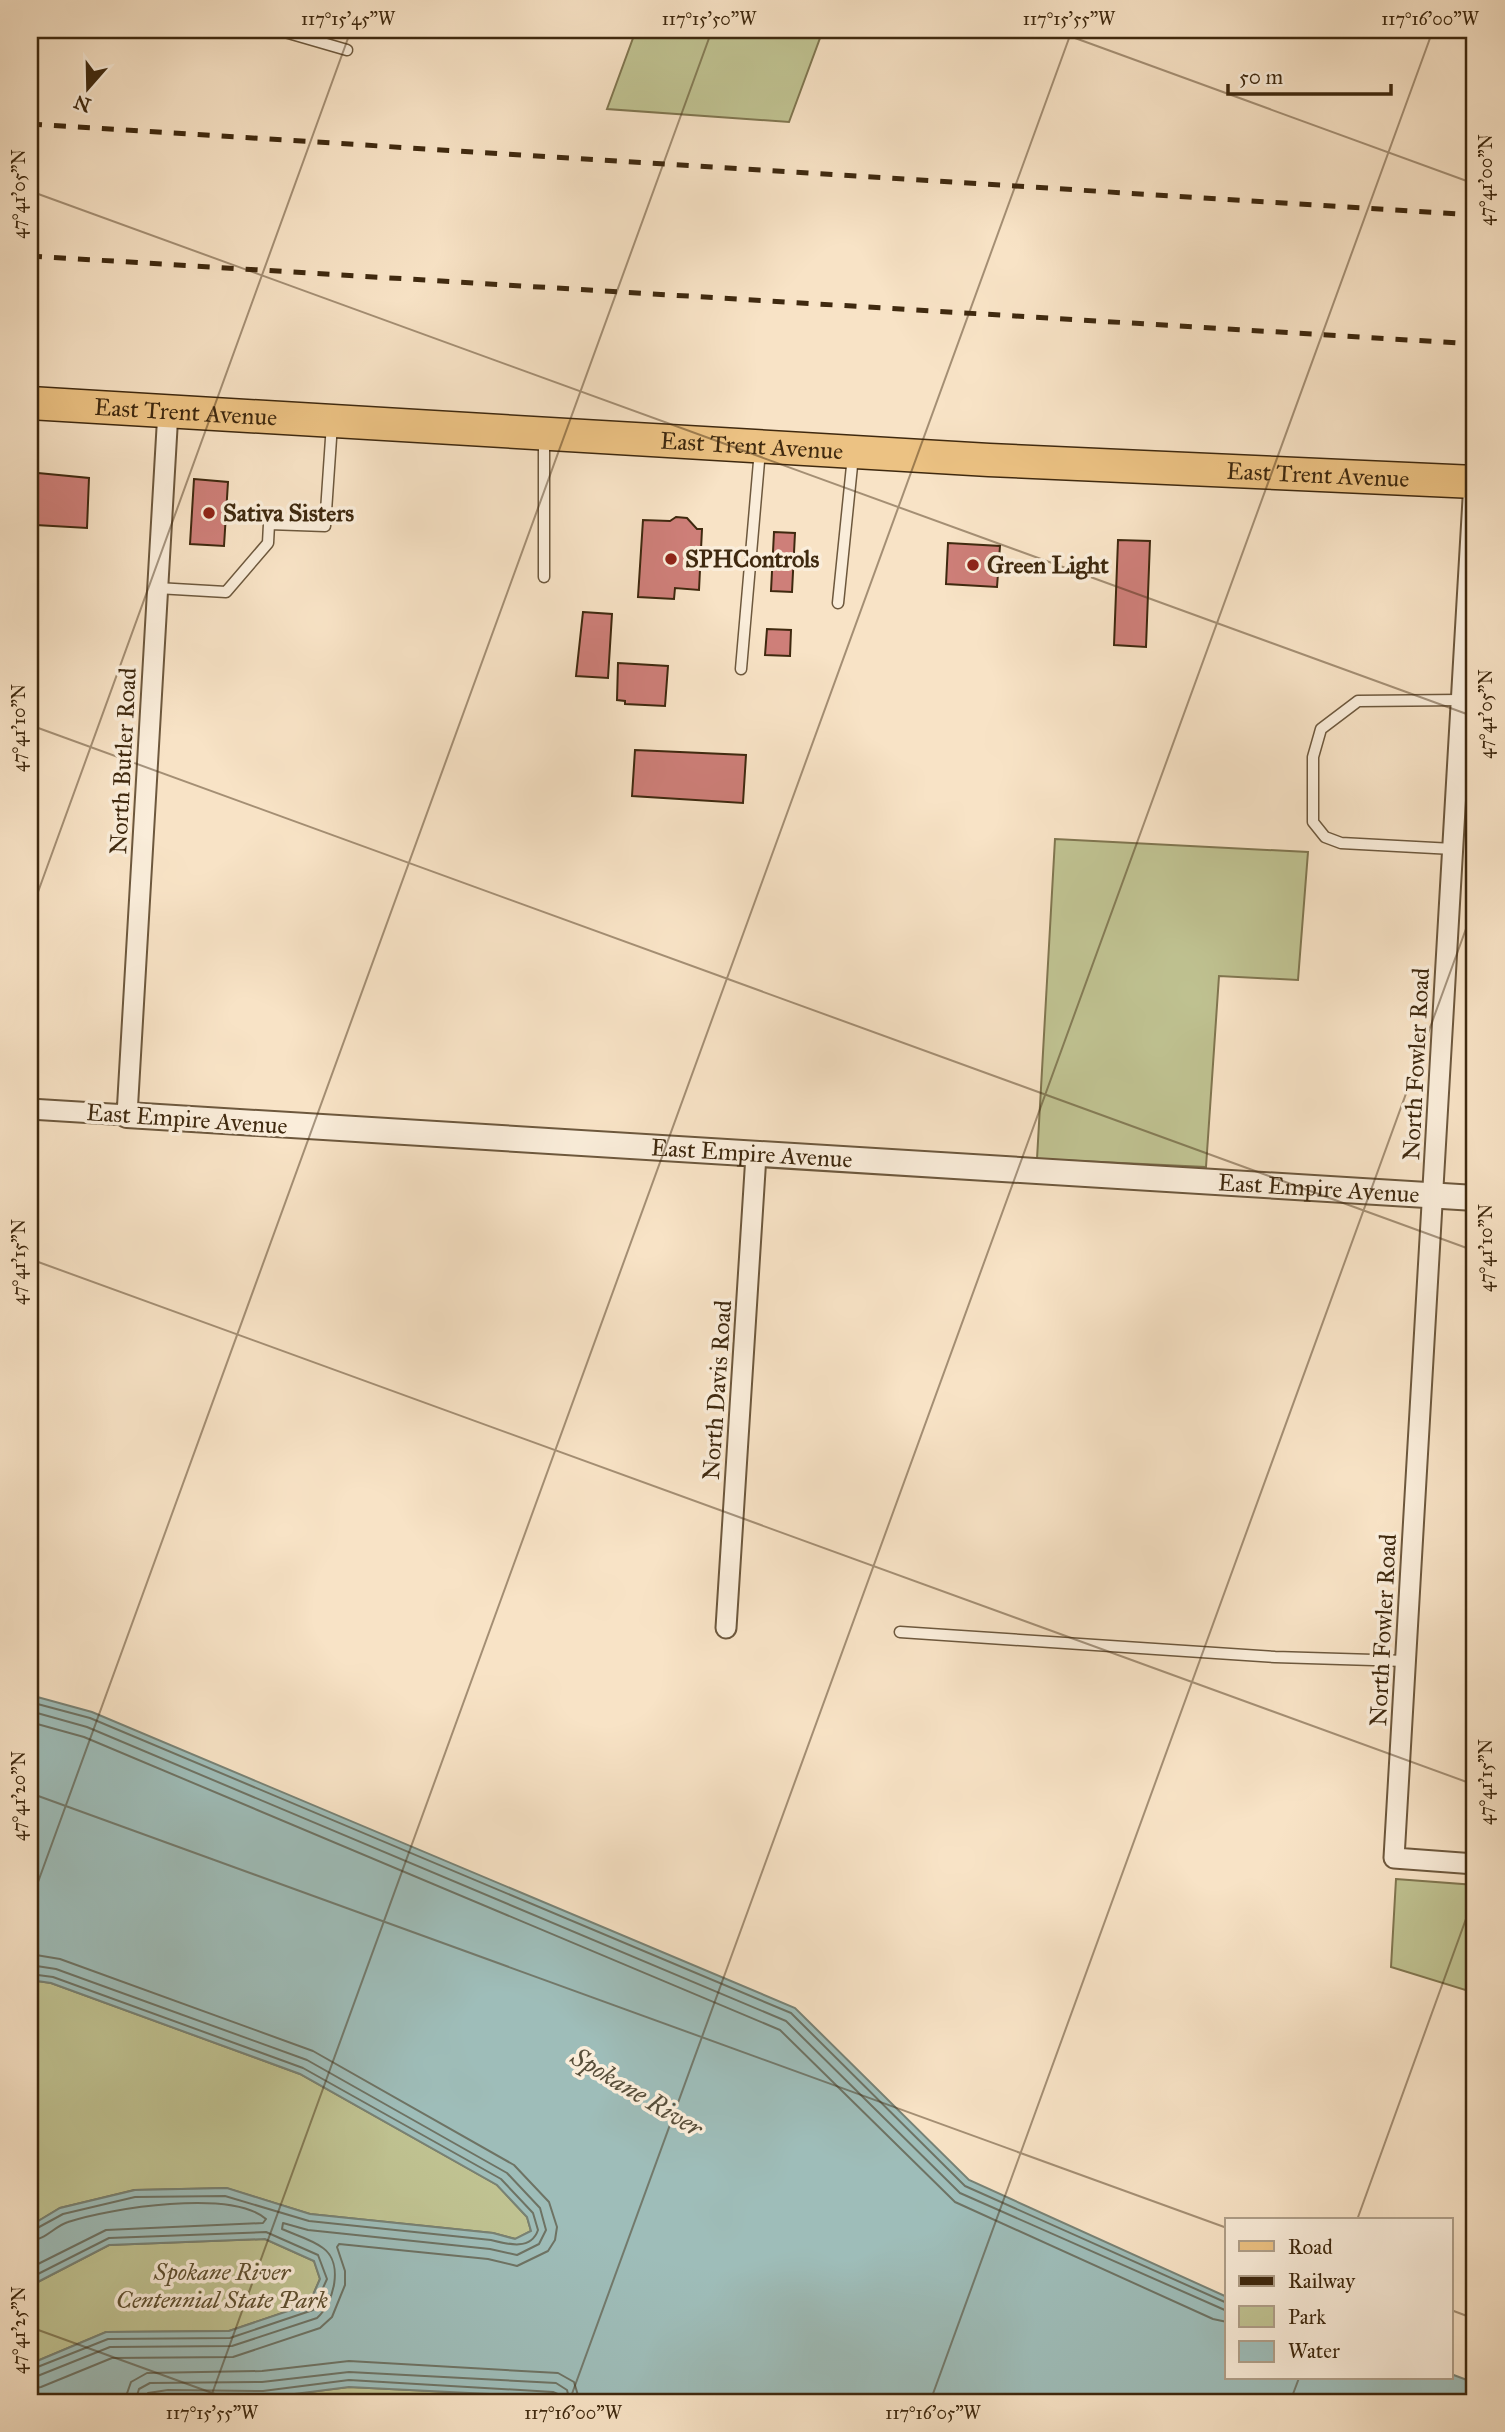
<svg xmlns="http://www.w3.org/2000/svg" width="1505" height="2432" font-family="'IM FELL Great Primer',serif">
	<rect width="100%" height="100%" fill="#f8e3c6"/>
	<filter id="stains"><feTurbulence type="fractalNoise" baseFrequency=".00286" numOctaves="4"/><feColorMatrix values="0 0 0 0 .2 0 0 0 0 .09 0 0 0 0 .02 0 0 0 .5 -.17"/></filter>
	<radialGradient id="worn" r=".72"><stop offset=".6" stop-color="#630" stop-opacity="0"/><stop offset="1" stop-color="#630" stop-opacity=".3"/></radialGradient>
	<g fill="#c0c392" stroke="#807650" stroke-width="2">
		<path d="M636 30H823L789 122 607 109Z"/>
		<path d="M1055 839 1308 852 1298 980 1219 976 1206 1167 1037 1159Z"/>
		<path d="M1396 1879 1475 1885V1993L1391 1967Z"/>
		<path d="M30 1980 51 1983 300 2074 497 2185 527 2217 531 2231 516 2239 493 2233 310 2214 226 2188 134 2190 60 2208 30 2226Z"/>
		<path d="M265 2239 314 2261 320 2279 309 2304 229 2331 106 2332 30 2364V2286L109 2245Z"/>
		<path d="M349 2387 652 2402H127L168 2397 263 2398Z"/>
	</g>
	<path fill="#9ebdb9" stroke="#788275" stroke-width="2" d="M30 1695 92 1712 795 2008 969 2180 1227 2297V2378H1451V2374L1475 2383V2402H652L349 2387 263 2398 168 2397 127 2402H30V2364L106 2332 229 2331 309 2304 320 2279 314 2261 265 2239 109 2245 30 2286V2226L60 2208 135 2190 227 2188 310 2214 493 2233 515 2239 531 2231 527 2217 497 2185 300 2074 51 1983 30 1980Z"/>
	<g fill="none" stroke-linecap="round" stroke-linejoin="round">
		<g stroke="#6e7364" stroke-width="2">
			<path d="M30 1702 90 1718 791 2013 965 2186 1227 2303"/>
			<path d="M30 1711 87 1727 786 2021 960 2193 1227 2311"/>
			<path d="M30 1722 84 1737 780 2030 955 2202 1213 2319 1227 2322"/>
			<path d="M30 1954 60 1959 313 2051 514 2165 549 2202 557 2227 555 2240 548 2251 517 2266 488 2259 339 2244 337 2247 345 2271V2285L332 2317 320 2328 233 2357 112 2358 41 2387 30 2389"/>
			<path d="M30 1965 56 1969 307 2060 507 2173 540 2208 546 2230 539 2244 517 2255 490 2249 308 2230 283 2223 282 2229C295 2235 311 2239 323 2248 344 2263 334 2303 317 2318L232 2346 110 2347 30 2379"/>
			<path d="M30 1974 53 1977 303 2068 501 2179 533 2213 538 2230C531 2251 507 2244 491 2240L309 2221 225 2196 135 2197 63 2214 30 2232"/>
			<path d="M30 2241C45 2240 55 2226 68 2222 110 2208 232 2189 266 2219L263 2223 106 2230 30 2268"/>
			<path d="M30 2278 109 2238 266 2232 318 2255 327 2279 313 2310 230 2338 108 2339 30 2370"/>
			<path d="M124 2402 131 2382 147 2373 262 2371 349 2361 558 2373 574 2382 580 2402"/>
			<path d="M135 2402 139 2389 150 2383 262 2382 349 2372 556 2383 567 2390 570 2402"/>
			<path d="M143 2402 148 2393 168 2390 263 2391 349 2380 553 2392 560 2395 561 2402"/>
		</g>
	</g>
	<g fill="#ce7f79" stroke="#3f290f" stroke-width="2">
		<path d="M38 473 89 478 87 528 36 525Z"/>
		<path d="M194 479 228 482 224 546 190 544Z"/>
		<path d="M676 517 687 518 697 529H702L699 590 675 588 674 599 638 597 643 520 670 521Z"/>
		<path d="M774 532 795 533 792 592 771 591Z"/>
		<path d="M1118 540 1150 541 1146 647 1114 645Z"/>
		<path d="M948 543 1000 546 997 587 946 584Z"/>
		<path d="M583 612 612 614 608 678 576 676Z"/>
		<path d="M767 629 791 630 790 656 765 655Z"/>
		<path d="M618 663 668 666 665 706 625 704V701L617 700Z"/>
		<path d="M635 750 746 755 743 803 632 796Z"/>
	</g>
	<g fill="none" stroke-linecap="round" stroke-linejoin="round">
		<defs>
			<g id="service">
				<path d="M278 30 347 50"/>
				<path d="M544 437V577"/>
				<path d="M157 588 226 592 268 543 269 524 325 526 332 424"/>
				<path d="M838 603 853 456"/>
				<path d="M741 669 760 450"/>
				<path d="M1453 849 1341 843 1325 837 1313 822V757L1321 729 1358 701 1461 700"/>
				<path d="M900 1632 1275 1657 1406 1661"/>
			</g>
			<g id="minor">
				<path d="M1474 482 1394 1858 1475 1864"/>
				<path d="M30 1109 127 1115 168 411"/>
				<path d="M726 1628 756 1155"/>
			</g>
			<g id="tertiary">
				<path id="s1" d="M127 1115 1475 1198"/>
			</g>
			<g id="primary">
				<path id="s2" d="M30 403 989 460 1475 482"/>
			</g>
		</defs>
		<use href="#service" stroke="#6d583d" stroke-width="13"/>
		<use href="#minor" stroke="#6d583d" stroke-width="23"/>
		<use href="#tertiary" stroke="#6d583d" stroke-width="28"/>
		<use href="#primary" stroke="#3f290f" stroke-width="35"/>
		<use href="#service" stroke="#faedda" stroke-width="10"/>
		<use href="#minor" stroke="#faedda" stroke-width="19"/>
		<use href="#tertiary" stroke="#faedda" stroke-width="24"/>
		<use href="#primary" stroke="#ecc283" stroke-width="32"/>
		<g stroke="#3f290f" stroke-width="5" stroke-dasharray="12 12" stroke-linecap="butt">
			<path d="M30 124 1475 215"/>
			<path d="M30 256 1475 344"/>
		</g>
	</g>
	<path fill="none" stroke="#3f290f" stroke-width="2" stroke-opacity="0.45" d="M1053 30 1475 184M30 191 1475 717M30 725 1475 1251M30 914 351 30M30 1259 1475 1785M30 1793 1227 2228M30 1904 712 30M1357 2220 1475 1894M1451 2310 1475 2319M30 2327 237 2402M209 2402 1072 30M569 2402 1433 30M930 2402 1475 904M1290 2402 1299 2378"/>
	<g fill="#8f2418" stroke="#faedda" stroke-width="2.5">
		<circle cx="209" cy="513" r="7"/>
		<circle cx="671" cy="559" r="7"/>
		<circle cx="973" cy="565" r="7"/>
	</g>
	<g text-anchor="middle" stroke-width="7" stroke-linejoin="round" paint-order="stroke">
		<g font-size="24" fill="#3f290f" stroke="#faedda">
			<text dy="8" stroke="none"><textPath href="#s2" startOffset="156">East Trent Avenue</textPath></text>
			<text dy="8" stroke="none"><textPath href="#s2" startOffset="723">East Trent Avenue</textPath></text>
			<text dy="8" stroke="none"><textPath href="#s2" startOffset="1290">East Trent Avenue</textPath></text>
			<text transform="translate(123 761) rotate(-87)" y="8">North Butler Road</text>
			<text transform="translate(1416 1064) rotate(-87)" y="8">North Fowler Road</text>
			<text transform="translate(187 1119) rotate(4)" y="8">East Empire Avenue</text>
			<text dy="8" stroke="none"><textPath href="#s1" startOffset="626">East Empire Avenue</textPath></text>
			<text dy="8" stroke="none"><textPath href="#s1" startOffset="1194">East Empire Avenue</textPath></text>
			<text transform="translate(717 1390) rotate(-86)" y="8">North Davis Road</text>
			<text transform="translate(1383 1630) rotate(-87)" y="8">North Fowler Road</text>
		</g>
		<g font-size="24" font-weight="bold" fill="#3f290f" stroke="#faedda" text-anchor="start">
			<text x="223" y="521">Sativa Sisters</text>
			<text x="685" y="567">SPHControls</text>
			<text x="987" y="573">Green Light</text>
		</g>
		<g font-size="24" font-style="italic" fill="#5f5030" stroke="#faedda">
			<text x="222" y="2280">Spokane River<tspan x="222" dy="28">Centennial State Park</tspan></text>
		</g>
		<g font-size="26" font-style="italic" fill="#574e3a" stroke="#faedda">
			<text transform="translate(637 2092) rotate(31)" y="9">Spokane River</text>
		</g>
	</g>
	<rect width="1505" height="2432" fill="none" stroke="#f8e3c6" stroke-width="77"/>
	<rect x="1225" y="2218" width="228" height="161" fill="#faedda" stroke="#af9f89" stroke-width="2"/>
	<rect x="1239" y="2241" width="35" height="10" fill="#ecc283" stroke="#af9f89" stroke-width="2"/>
	<text x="1288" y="2254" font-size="21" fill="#3f290f">Road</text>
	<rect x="1239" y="2276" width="35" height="10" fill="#3f290f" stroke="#af9f89" stroke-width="2"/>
	<text x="1288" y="2288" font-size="21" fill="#3f290f">Railway</text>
	<rect x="1239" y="2306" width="35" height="21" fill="#c0c392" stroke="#af9f89" stroke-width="2"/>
	<text x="1288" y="2324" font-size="21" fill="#3f290f">Park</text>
	<rect x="1239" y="2341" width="35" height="21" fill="#9ebdb9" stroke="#af9f89" stroke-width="2"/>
	<text x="1288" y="2358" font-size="21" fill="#3f290f">Water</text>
	<g transform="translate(88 88) rotate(200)" stroke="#faedda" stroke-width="5" paint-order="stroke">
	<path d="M0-5L12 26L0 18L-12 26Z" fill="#3f290f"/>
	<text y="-10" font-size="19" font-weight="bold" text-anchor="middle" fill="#3f290f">N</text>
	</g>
	<path d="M1228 84v10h163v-10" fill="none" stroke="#3f290f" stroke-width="3.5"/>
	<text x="1239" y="84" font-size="21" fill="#3f290f" stroke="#faedda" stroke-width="5" paint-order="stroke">50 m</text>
	<rect x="38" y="38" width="1428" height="2356" fill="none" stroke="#3f290f" stroke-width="2.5"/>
	<g font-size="18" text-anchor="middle" fill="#3f290f">
		<text x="348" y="25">117°15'45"W</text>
		<text x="709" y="25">117°15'50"W</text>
		<text x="1069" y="25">117°15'55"W</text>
		<text x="1430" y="25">117°16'00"W</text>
		<text transform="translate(1486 180) rotate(-90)" y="6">47°41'00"N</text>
		<text transform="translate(19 194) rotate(-90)" y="6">47°41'05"N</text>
		<text transform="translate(1486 714) rotate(-90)" y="6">47°41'05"N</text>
		<text transform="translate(19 728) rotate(-90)" y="6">47°41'10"N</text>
		<text transform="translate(1486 1248) rotate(-90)" y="6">47°41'10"N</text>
		<text transform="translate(19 1262) rotate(-90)" y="6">47°41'15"N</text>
		<text transform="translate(1486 1782) rotate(-90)" y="6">47°41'15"N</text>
		<text transform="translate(19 1796) rotate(-90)" y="6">47°41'20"N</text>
		<text transform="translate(19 2330) rotate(-90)" y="6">47°41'25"N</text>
		<text x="212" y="2419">117°15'55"W</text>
		<text x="573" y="2419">117°16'00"W</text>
		<text x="933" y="2419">117°16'05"W</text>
	</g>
	<rect width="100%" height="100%" filter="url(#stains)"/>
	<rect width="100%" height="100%" fill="url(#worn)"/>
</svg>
